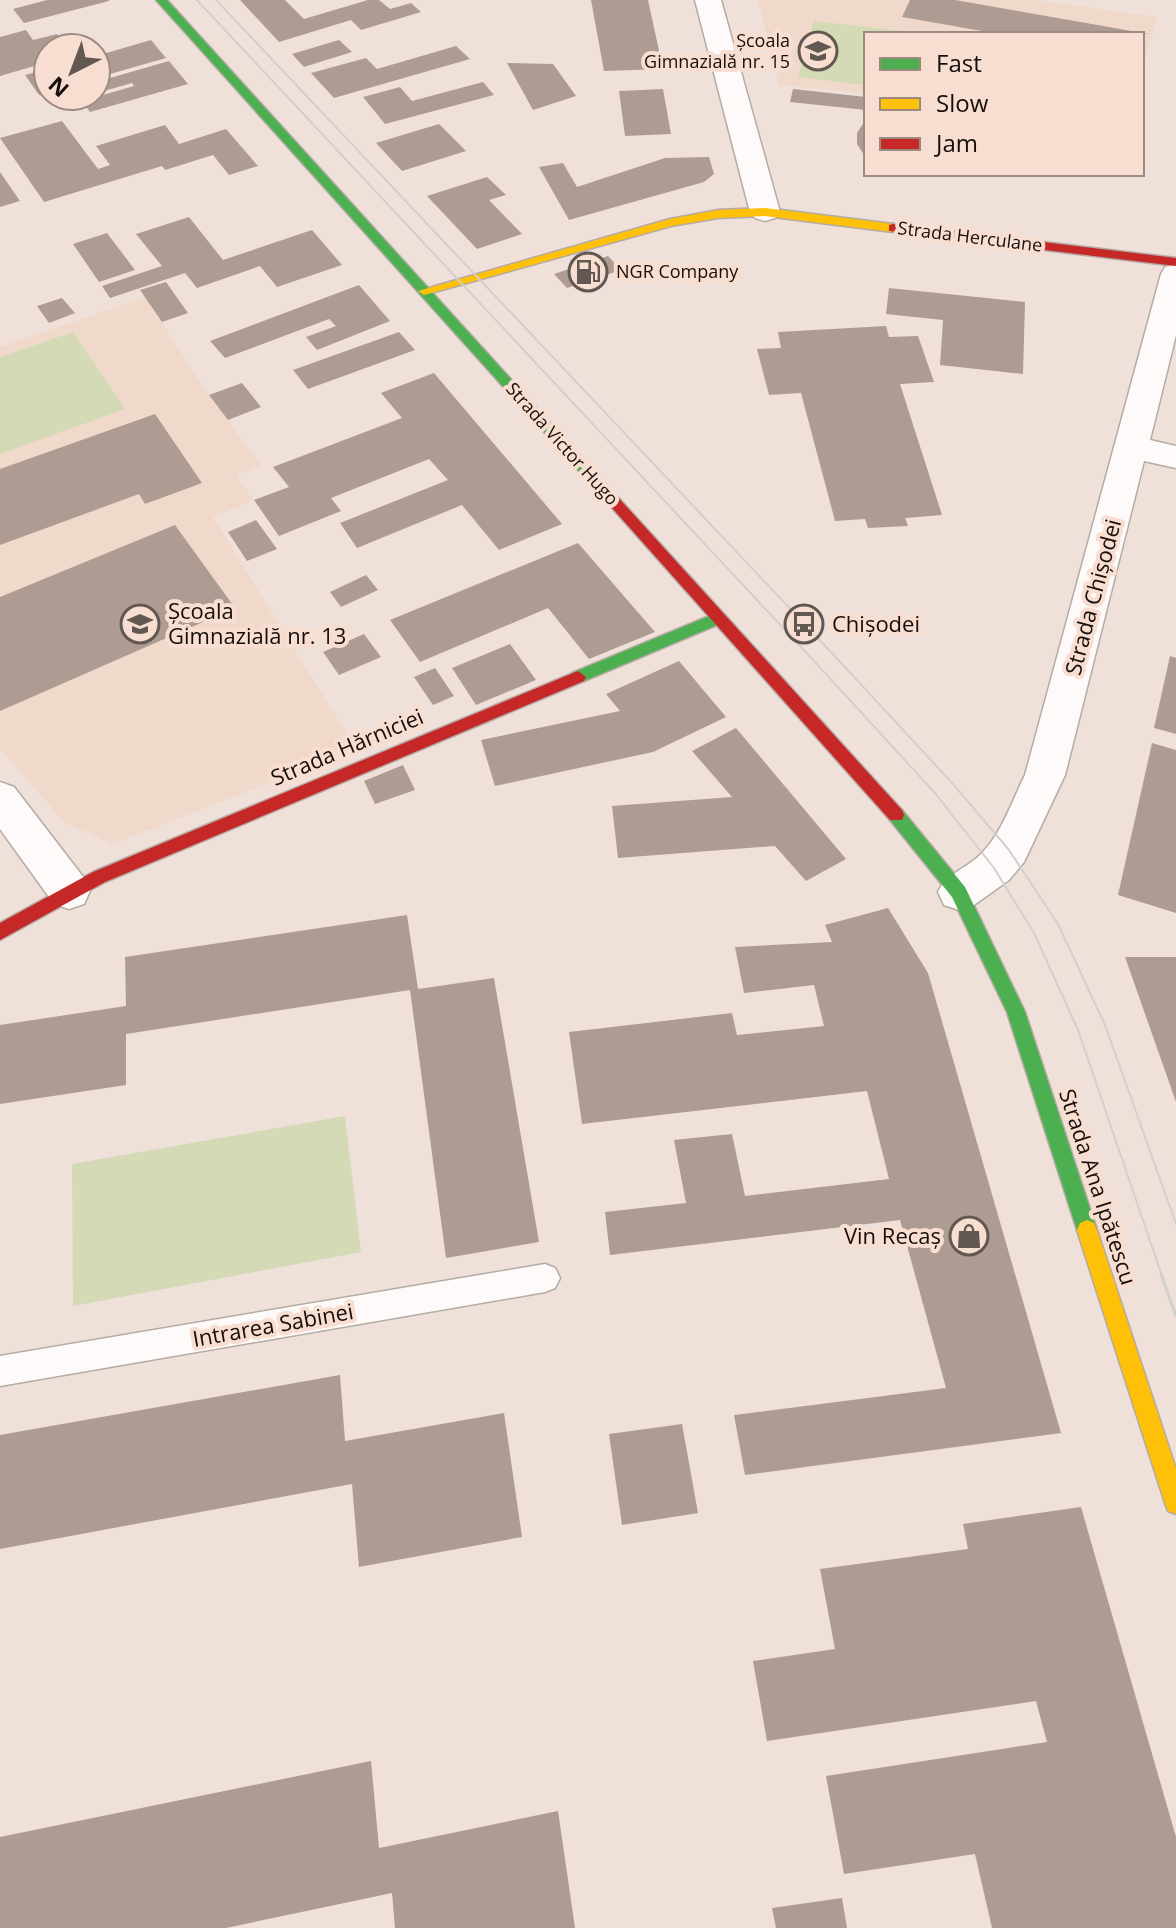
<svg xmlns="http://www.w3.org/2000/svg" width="1176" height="1928" font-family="'Open Sans',sans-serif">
	<rect width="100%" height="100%" fill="#efe1d9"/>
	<g fill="#f0d8cb">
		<path d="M758 0H1036L1158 17 1142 68V34H866V93L779 85Z"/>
		<path d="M145 297 209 395 261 465 236 476 254 500 213 517 356 749 113 844 65 823 0 749V347Z"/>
	</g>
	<g fill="#d4d9b6">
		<path d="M814 21 926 34H866V85L798 77Z"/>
		<path d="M73 332 125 409 0 454V357Z"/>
		<path d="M345 1116 361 1252 73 1306 72 1164Z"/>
	</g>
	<g fill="#ae9c93">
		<path d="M47 0H109V1L24 23 13 9Z"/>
		<path d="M240 0H285L304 19 368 0H379L390 9 411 3 421 12 361 30 351 20 279 42Z"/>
		<path d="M591 0H648L663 69 604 71Z"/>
		<path d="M910 0H955L1149 34H999L902 17Z"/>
		<path d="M26 30 33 40 57 34 65 45 45 50 48 62 0 76V37Z"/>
		<path d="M151 40 166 58 96 78V56Z"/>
		<path d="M339 40 352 52 304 67 292 54Z"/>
		<path d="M456 46 470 59 334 98 311 73 366 58 377 69Z"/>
		<path d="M169 61 188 84 90 112 82 101 134 86 132 83 97 93 96 82Z"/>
		<path d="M507 63 553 64 576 96 533 110Z"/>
		<path d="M48 69V92L39 95 25 75Z"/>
		<path d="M483 82 494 95 385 124 363 97 400 87 412 101Z"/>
		<path d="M663 89 671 134 625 136 619 91Z"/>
		<path d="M793 89 866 97V110L790 102Z"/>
		<path d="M866 119V158L857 144V133Z"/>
		<path d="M62 121 98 169 110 165 96 146 165 125 179 144 226 129 258 166 229 175 213 155 165 170 162 166 44 202 0 138Z"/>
		<path d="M439 124 466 151 402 171 376 143Z"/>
		<path d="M709 157 714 174 704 182 569 220 539 167 563 163 577 187 665 158Z"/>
		<path d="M0 172 20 201 0 207Z"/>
		<path d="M487 177 506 195 489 200 522 234 477 249 427 196Z"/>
		<path d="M189 217 223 260 312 230 342 265 277 287 260 266 197 288 185 273 110 298 102 286 162 266 136 234Z"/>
		<path d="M107 233 135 270 99 282 73 244Z"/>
		<path d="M608 256 621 270 567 288 554 274Z"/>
		<path d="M166 282 188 313 162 322 140 290Z"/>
		<path d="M359 285 390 321 317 350 306 337 336 326 329 319 225 358 210 341Z"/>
		<path d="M889 288 1025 302 1023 374 940 365 943 320 886 314Z"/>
		<path d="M62 298 75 313 49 323 37 306Z"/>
		<path d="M886 326 889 337 918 336 934 382 900 384 942 515 905 518 908 526 868 528 865 519 835 521 801 393 769 395 757 349 781 348 778 332Z"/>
		<path d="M399 332 415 350 308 389 293 370Z"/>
		<path d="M434 373 562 524 499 550 462 505 357 548 340 523 448 480 429 459 331 498 341 511 279 536 254 500 289 487 273 467 402 418 381 393Z"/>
		<path d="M242 383 261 407 228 420 209 395Z"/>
		<path d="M155 414 202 483 145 504 139 494 0 545V469Z"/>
		<path d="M256 520 277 549 247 561 228 532Z"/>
		<path d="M175 525 235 608 0 711V597Z"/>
		<path d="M578 543 655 632 589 659 548 608 420 662 390 620Z"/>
		<path d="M366 575 378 590 341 607 330 592Z"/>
		<path d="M364 634 381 657 339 675 323 652Z"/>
		<path d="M510 644 536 680 476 705 452 668Z"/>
		<path d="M1170 656 1176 658V734L1154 728Z"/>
		<path d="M679 661 726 717 653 752 495 786 481 740 620 711 606 694Z"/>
		<path d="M435 668 454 696 433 705 414 677Z"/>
		<path d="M736 728 846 859 806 881 775 846 618 858 612 806 732 797 692 751Z"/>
		<path d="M1152 743 1176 750V913L1118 895Z"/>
		<path d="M403 765 415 790 375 804 364 781Z"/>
		<path d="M888 908 928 973 1061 1433 745 1475 734 1415 946 1388 900 1220 610 1255 605 1212 686 1203 674 1140 732 1134 745 1196 889 1179 867 1091 582 1124 569 1032 732 1013 737 1035 824 1026 814 985 744 993 735 947 832 942 825 925Z"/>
		<path d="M407 915 418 989 494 978 539 1242 446 1258 410 990 126 1034V1085L0 1104V1025L126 1006 125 957Z"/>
		<path d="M1125 957H1176V1102Z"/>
		<path d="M340 1375 345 1441 504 1413 522 1537 359 1567 352 1484 0 1549V1435Z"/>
		<path d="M682 1424 698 1513 622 1525 609 1434Z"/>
		<path d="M1081 1507 1176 1837V1928H992L975 1854 844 1874 826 1776 1047 1742 1036 1701 767 1741 753 1661 835 1649 820 1569 968 1549 963 1524Z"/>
		<path d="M371 1761 379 1848 558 1811 575 1928H395L392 1893 226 1928H0V1837Z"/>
		<path d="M842 1898 847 1928H776L772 1908Z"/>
	</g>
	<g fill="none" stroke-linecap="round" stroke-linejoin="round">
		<defs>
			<path id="lane" d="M545 1264 555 1268 560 1278 555 1288 545 1292 0 1386V1356Z"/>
			<g id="street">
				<path d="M695 0H721L780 212 775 218 765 221 755 218 750 212Z"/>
				<path d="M1176 265V335L1150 440 1176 446V468L1144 461 1065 775 1024 862 1009 880 974 905 959 910 944 905 938 892C947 873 966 869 981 854 1002 833 1012 801 1025 775L1161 274 1165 267Z"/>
				<path d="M0 782 14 787 84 878 90 891 84 904 69 909 54 904 0 829Z"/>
			</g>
			<g id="fast">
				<path d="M156 0H167L615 494V500H605Z"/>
				<path d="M719 612 727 618 724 622 584 681H572L570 677 572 673Z"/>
				<path d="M896 808 902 810 965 887 1025 1012 1097 1230 1094 1237 1087 1240 1080 1237 1077 1230 1007 1012 952 897 890 820 888 815Z"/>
			</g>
			<g id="slow">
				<path d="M765 208 893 224 899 228 893 232 765 216 718 218 671 226 424 295 418 291 670 219 718 210Z"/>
				<path d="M1087 1220 1094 1223 1097 1230 1176 1469V1514L1168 1511 1165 1503 1077 1230 1080 1223Z"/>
			</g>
			<g id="jam">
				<path d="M893 224 1176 258V266L889 231V225Z"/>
				<path d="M610 492 615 494 902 810 904 815 902 820H890L605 500 603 497Z"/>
				<path d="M578 671 586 677 584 681 105 882 0 940V923L93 872Z"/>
			</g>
		</defs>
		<use href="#lane" stroke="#b5aba5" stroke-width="3"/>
		<use href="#street" stroke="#b5aba5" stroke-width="3"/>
		<use href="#fast" stroke="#b5aba5" stroke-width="3"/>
		<use href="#slow" stroke="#b5aba5" stroke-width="3"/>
		<use href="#jam" stroke="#b5aba5" stroke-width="3"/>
		<use href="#lane" fill="#fdfaf9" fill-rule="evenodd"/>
		<use href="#street" fill="#fdfaf9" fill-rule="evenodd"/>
		<use href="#fast" fill="#4caf50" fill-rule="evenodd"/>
		<use href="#slow" fill="#ffc107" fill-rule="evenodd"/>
		<use href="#jam" fill="#c62828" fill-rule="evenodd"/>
		<g stroke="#d3cfcd" stroke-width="2">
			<path d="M197 0 814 661 935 793 994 868 1034 933 1078 1030 1162 1276"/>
			<path d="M216 0 831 652 953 784 1009 850 1058 924 1105 1025 1176 1224"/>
		</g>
		<path stroke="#d3cfcd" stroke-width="3" d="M1161 1274 1176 1316"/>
	</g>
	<defs>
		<symbol id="school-ring" viewBox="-11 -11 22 22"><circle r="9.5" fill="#f7ded1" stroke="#625852" stroke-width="1.5"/><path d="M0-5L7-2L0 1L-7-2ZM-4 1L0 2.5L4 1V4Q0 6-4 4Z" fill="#625852"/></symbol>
		<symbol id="fuel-ring" viewBox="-11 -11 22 22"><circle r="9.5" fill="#f7ded1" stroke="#625852" stroke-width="1.5"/><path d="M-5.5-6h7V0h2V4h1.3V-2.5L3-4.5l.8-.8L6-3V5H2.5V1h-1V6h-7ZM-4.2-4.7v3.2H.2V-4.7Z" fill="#625852"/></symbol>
		<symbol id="bus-ring" viewBox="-11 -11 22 22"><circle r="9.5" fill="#f7ded1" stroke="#625852" stroke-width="1.5"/><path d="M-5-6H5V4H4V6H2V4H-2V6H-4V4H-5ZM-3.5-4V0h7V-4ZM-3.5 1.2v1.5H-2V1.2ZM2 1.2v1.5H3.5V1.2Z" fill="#625852"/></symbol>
		<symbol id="shop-ring" viewBox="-11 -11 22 22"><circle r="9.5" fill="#f7ded1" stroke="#625852" stroke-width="1.5"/><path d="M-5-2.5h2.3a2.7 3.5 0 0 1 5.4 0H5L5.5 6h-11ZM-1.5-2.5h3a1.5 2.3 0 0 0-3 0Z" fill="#625852"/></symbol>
	</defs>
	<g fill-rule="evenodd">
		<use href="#school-ring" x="796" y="29" width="44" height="44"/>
		<use href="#fuel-ring" x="566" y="250" width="44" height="44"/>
		<use href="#school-ring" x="118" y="602" width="44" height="44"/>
		<use href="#bus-ring" x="782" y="602" width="44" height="44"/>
		<use href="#shop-ring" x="947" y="1214" width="44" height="44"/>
	</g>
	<g text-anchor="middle" stroke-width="8" stroke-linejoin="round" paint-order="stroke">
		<g font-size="18" fill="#160e0a" stroke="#f7ded1" text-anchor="end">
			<text x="790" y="47">Școala<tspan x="790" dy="21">Gimnazială nr. 15</tspan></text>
			<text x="616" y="278" text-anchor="start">NGR Company</text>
		</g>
		<g font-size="18" fill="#160e0a" stroke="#f7ded1">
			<text transform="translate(970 237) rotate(7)" y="6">Strada Herculane</text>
			<text transform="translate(562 444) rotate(48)" y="6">Strada Victor Hugo</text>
		</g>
		<g font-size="22" fill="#160e0a" stroke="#f7ded1">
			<text transform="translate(1093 597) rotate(-75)" y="8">Strada Chișodei</text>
			<text transform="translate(347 747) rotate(-23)" y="8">Strada Hărniciei</text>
			<text transform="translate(1098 1187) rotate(72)" y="8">Strada Ana Ipătescu</text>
			<text transform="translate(273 1325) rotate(-10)" y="8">Intrarea Sabinei</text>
		</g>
		<g font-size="22" fill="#160e0a" stroke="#f7ded1" text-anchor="start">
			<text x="168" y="619">Școala<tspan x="168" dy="25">Gimnazială nr. 13</tspan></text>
			<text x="832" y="632">Chișodei</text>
			<text x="941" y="1244" text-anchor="end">Vin Recaș</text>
		</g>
	</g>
	<rect x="864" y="32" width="280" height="144" fill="#f7ded1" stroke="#9d8b81" stroke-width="2"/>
	<rect x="880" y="58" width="40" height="12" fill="#4caf50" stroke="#9d8b81" stroke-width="2"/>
	<text x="936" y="72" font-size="24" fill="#160e0a">Fast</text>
	<rect x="880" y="98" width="40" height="12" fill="#ffc107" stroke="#9d8b81" stroke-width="2"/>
	<text x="936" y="112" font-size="24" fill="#160e0a">Slow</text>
	<rect x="880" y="138" width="40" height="12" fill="#c62828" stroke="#9d8b81" stroke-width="2"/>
	<text x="936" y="152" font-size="24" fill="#160e0a">Jam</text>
	<g transform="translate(72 72) rotate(222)"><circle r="38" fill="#f7ded1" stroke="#9d8b81" stroke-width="2"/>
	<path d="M0-6L14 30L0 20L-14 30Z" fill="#625852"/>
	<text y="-12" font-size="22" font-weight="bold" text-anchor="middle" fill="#160e0a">N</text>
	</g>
</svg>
